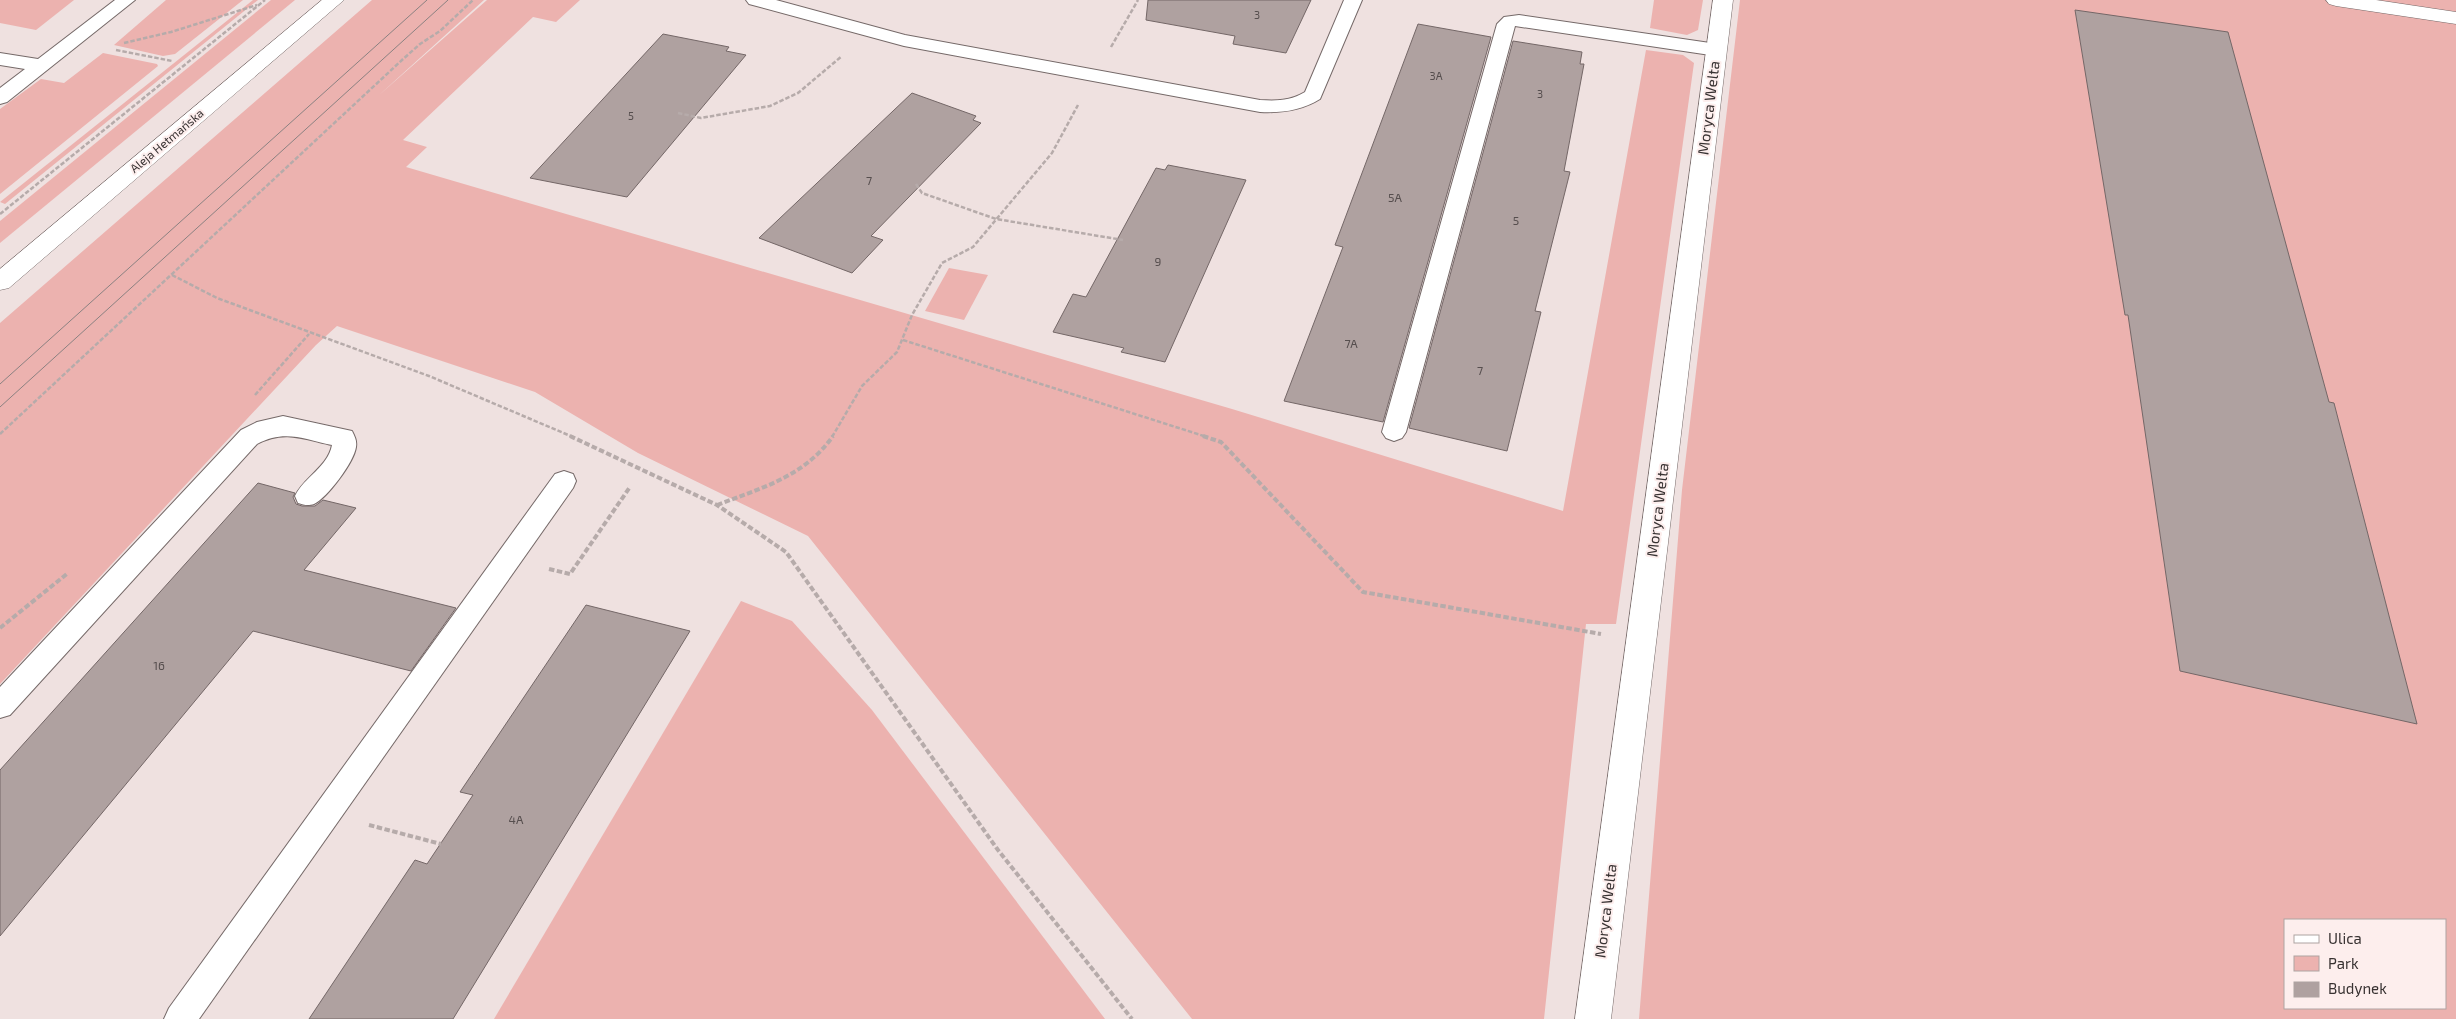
<svg xmlns="http://www.w3.org/2000/svg" width="2456" height="1019" font-family="'Exo 2',sans-serif">
	<rect width="100%" height="100%" fill="#efe1e0"/>
	<g fill="#ecb2af" fill-rule="evenodd">
		<path d="M0 0H74L36 30 0 23Z"/>
		<path d="M166 0H243L175 54 163 56 114 45Z"/>
		<path d="M253 0H258L5 204 0 202Z"/>
		<path d="M271 0H295L0 243V221Z"/>
		<path d="M372 0H484L378 96 487 0H580L556 22 533 17 403 140 427 147 406 167 1232 409 1563 511 1646 50 1683 55 1694 63 1616 624H1586L1544 1019H1192L808 536 638 453 535 392 337 326 316 345 0 684V323Z"/>
		<path d="M1654 0H1703L1698 30 1687 35 1650 28Z"/>
		<path d="M1740 0H2456V1019H1639L1682 490ZM2285 920H2445V1008H2285Z"/>
		<path d="M103 53 157 64 158 66 0 194V109L41 79 64 83Z"/>
		<path d="M949 268 988 275 964 320 925 311Z"/>
		<path d="M741 601 792 621 872 710 1105 1019H494Z"/>
	</g>
	<g fill="#afa1a0" stroke="#746767">
		<path d="M1148 0H1311L1286 53 1233 44 1235 36 1146 20Z"/>
		<path d="M2075 10 2228 32 2329 402 2334 403 2417 724 2180 671 2128 315H2125Z"/>
		<path d="M1418 24 1491 37 1383 422 1284 401 1343 247 1335 245Z"/>
		<path d="M663 34 729 47 726 51 746 55 627 197 530 178Z"/>
		<path d="M1513 41 1582 52 1580 64H1584L1564 171 1570 172 1535 311 1541 312 1507 451 1409 428Z"/>
		<path d="M912 93 976 116 973 120 981 123 871 236 883 240 852 273 759 238Z"/>
		<path d="M1168 165 1246 180 1165 362 1121 352 1124 348 1053 332 1073 294 1086 297 1156 168 1165 170Z"/>
		<path d="M258 483 295 493 293 497 296 504 302 506H315L323 500 356 508 304 570 456 608 411 671 253 631 0 936V770Z"/>
		<path d="M586 605 690 631 453 1019H309L415 860 427 864 473 795 460 792Z"/>
	</g>
	<g fill="none" stroke-linecap="round" stroke-linejoin="round">
		<defs>
			<g id="service">
				<path d="M115 0H135L7 102 0 104V88L25 69 0 65V53L38 59Z"/>
				<path d="M746 0H776L905 35 1260 100C1276 101 1290 101 1305 92L1344 0H1362L1320 99C1301 111 1281 113 1260 112L904 46 749 4Z"/>
				<path d="M1519 15 1717 44 1724 46 1726 50 1724 54 1717 56 1515 26 1406 432 1402 438 1394 441 1386 438 1382 432 1497 24 1504 17Z"/>
				<path d="M283 416 352 431C355 437 357 441 356 447 354 462 327 498 314 504 308 506 304 505 298 503L295 496C304 477 328 467 332 445 304 439 284 429 257 444L10 715 0 718V687L241 430 257 422Z"/>
				<path d="M564 471 573 474 576 481 573 488 199 1019H164L169 1008 555 474Z"/>
			</g>
			<g id="minor">
				<path d="M1713 0H1733L1611 1019H1575Z"/>
				<path d="M2326 0H2376L2456 12V24L2336 6 2329 4Z"/>
			</g>
			<path id="tertiary" d="M322 0H344L9 288 0 290V269Z"/>
		</defs>
		<use href="#service" stroke="#756968" stroke-width="2"/>
		<use href="#minor" stroke="#756968" stroke-width="1"/>
		<use href="#tertiary" stroke="#756968" stroke-width="1"/>
		<g stroke="#b6abaa" stroke-width="2.5" stroke-dasharray="4.5 2" stroke-linecap="butt">
			<path d="M124 43 171 32 257 5"/>
			<path d="M1111 47 1138 0"/>
			<path d="M116 50 172 61"/>
			<path d="M678 113 701 118 770 106 798 93 842 56"/>
			<path d="M916 184 922 193 996 219 1123 240"/>
			<path d="M0 214 265 0"/>
			<path d="M172 275 217 298 429 376 573 437"/>
			<path d="M903 340 1207 437"/>
			<path d="M255 395 309 334"/>
			<path d="M0 434 402 60 420 44 440 31 473 0"/>
			<path d="M832 437 862 386 897 352 912 315 942 263 973 247 1052 153 1078 105"/>
		</g>
		<g stroke="#b6abaa" stroke-width="4" stroke-dasharray="5.5 2.5" stroke-linecap="butt">
			<path d="M570 436 717 505 786 552 998 850 1132 1019"/>
			<path d="M1203 436 1221 442 1363 592 1601 634"/>
			<path d="M717 505C761 488 804 477 833 436"/>
			<path d="M549 569 570 574 630 487"/>
			<path d="M0 628 68 573"/>
			<path d="M369 825 441 844"/>
		</g>
		<use href="#service" fill="#fff" fill-rule="evenodd"/>
		<use href="#minor" fill="#fff" fill-rule="evenodd"/>
		<use href="#tertiary" fill="#fff" fill-rule="evenodd"/>
		<g stroke="#8b8181" stroke-width="1">
			<path d="M0 384 427 0"/>
			<path d="M0 407 448 0"/>
		</g>
	</g>
	<g text-anchor="middle" stroke-width="4" stroke-linejoin="round" paint-order="stroke">
		<g font-size="11" fill="#564e4e">
			<text x="1257" y="19">3</text>
			<text x="1436" y="80">3A</text>
			<text x="1540" y="98">3</text>
			<text x="631" y="120">5</text>
		</g>
		<g font-size="12" fill="#383232" stroke="#fdeeed">
			<text transform="translate(167 141) rotate(-40)" y="4">Aleja Hetmańska</text>
		</g>
		<g font-size="12" fill="#564e4e">
			<text x="869" y="185">7</text>
			<text x="1395" y="202">5A</text>
			<text x="1516" y="225">5</text>
			<text x="1158" y="266">9</text>
			<text x="1351" y="348">7A</text>
			<text x="1480" y="375">7</text>
			<text x="159" y="670">16</text>
			<text x="516" y="824">4A</text>
		</g>
		<g font-size="15" fill="#383232" stroke="#fdeeed">
			<text transform="translate(1709 108) rotate(-83)" y="5">Moryca Welta</text>
			<text transform="translate(1658 510) rotate(-83)" y="5">Moryca Welta</text>
			<text transform="translate(1606 911) rotate(-83)" y="5">Moryca Welta</text>
		</g>
	</g>
	<rect x="2284" y="919" width="162" height="90" fill="#fdeeed" stroke="#aea3a2"/>
	<rect x="2294" y="935" width="25" height="8" fill="#ffffff" stroke="#aea3a2"/>
	<text x="2328" y="944" font-size="15" fill="#383232">Ulica</text>
	<rect x="2294" y="956" width="25" height="15" fill="#ecb2af" stroke="#aea3a2"/>
	<text x="2328" y="969" font-size="15" fill="#383232">Park</text>
	<rect x="2294" y="982" width="25" height="15" fill="#afa1a0" stroke="#aea3a2"/>
	<text x="2328" y="994" font-size="15" fill="#383232">Budynek</text>
</svg>
